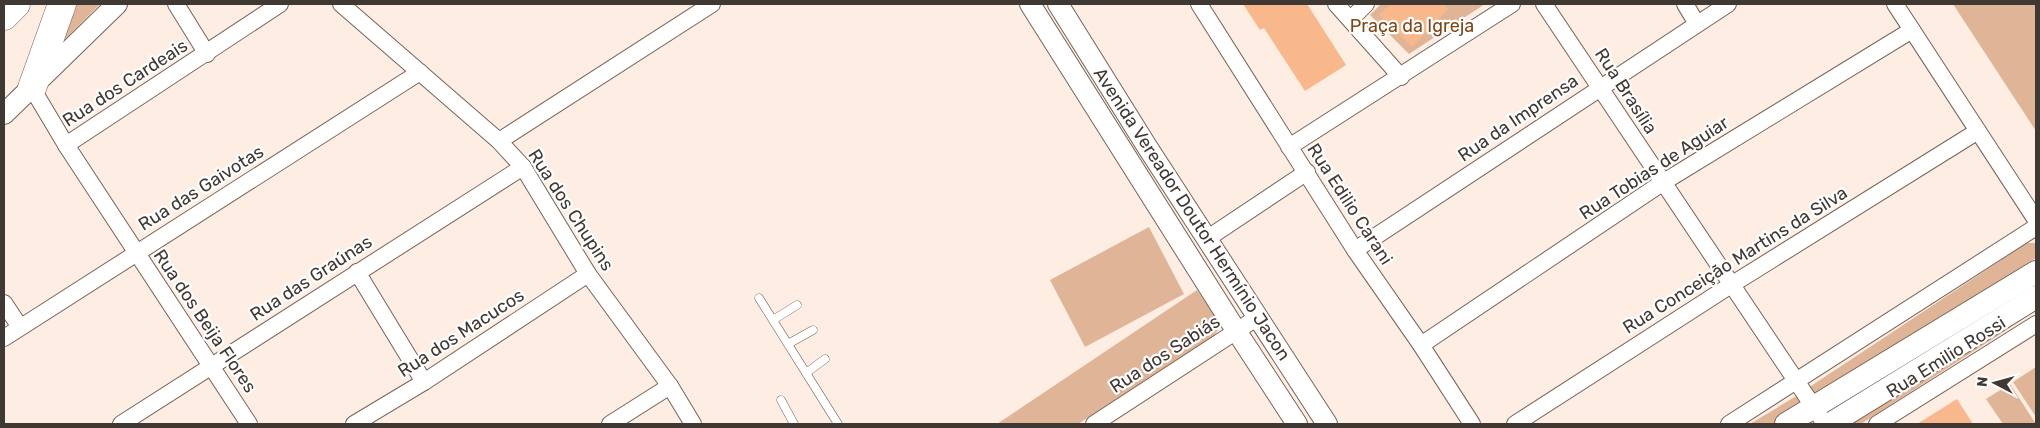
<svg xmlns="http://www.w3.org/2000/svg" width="2040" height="428" font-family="Rubik,sans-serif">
	<rect width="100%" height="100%" fill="#feede2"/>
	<g fill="#e0b496">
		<path d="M69 4H100L65 39 60 35Z"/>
		<path d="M1381 4H1485L1409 54 1370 15Z"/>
		<path d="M1953 4H2036V131Z"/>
		<path d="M1149 227 1184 294 1085 347 1050 280Z"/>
		<path d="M2027 243H2036V258L1819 398 1808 388Z"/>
		<path d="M1197 290 1219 322 1218 330 1212 338 1078 424H997Z"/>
		<path d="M2036 300V311L1861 424H1843Z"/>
		<path d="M2036 367V417L2013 382Z"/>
		<path d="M2010 384 2036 424H2003L1986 399Z"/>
		<path d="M1798 395 1805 401 1780 424H1750Z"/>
	</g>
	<g fill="#f9b88b">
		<path d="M1243 4H1307L1346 65 1305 91 1264 28 1260 30Z"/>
		<path d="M1390 4H1443L1448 9 1412 47 1379 15Z"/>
		<path d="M1957 399 1973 424H1917Z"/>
	</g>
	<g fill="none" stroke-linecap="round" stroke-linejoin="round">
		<defs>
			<g id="service">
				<path d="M759 298 838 424"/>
				<path d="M773 320 797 305"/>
				<path d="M788 344 813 330"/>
				<path d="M806 373 825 359"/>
				<path d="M781 400 794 424"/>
			</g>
			<g id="minor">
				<path d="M176 4 207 54"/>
				<path d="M341 4 499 141 523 167 588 274 670 386 693 424"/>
				<path d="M1199 4 1355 250 1421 345 1472 424"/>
				<path d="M1336 4 1401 77"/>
				<path d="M1544 4 1825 424"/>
				<path d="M1685 4 1697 24"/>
				<path d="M1895 4 2036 220"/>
				<path d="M1351 19 1366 4"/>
				<path d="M32 88 66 145 249 424"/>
				<path d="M499 141 712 4"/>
				<path d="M66 145 280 4"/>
				<path d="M1289 147 1512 4"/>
				<path d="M1208 238 1307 172"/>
				<path d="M1355 250 1728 4"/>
				<path d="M357 272 424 382"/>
				<path d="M4 303 20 327"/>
				<path d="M4 338 420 72"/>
				<path d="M1421 345 1662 183 1912 30"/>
				<path d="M121 424 523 167"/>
				<path d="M354 424 424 382 588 274"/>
				<path d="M610 424 670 386"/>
				<path d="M1094 424 1258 317"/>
				<path d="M1515 424 1731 285 1978 131"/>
				<path d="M1729 424 2036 227"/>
				<path d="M1877 424 2036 324"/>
			</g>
			<g id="tertiary">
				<path d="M1030 4 1237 332 1297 424"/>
				<path d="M1058 4 1146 145 1327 424"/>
				<path d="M4 114 117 4"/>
			</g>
			<g id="secondary">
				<path d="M1786 424 2036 272"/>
				<path d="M1830 424 2036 297"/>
			</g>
			<g id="motorway">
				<path d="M4 16 16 4"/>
				<path d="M32 88 62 4"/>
			</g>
		</defs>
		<use href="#service" stroke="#766458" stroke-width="9"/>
		<use href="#minor" stroke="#766458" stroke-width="18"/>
		<use href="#tertiary" stroke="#766458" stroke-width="22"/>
		<use href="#secondary" stroke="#766458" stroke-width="24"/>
		<use href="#motorway" stroke="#766458" stroke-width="29"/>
		<use href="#service" stroke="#fff" stroke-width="8"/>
		<use href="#minor" stroke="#fff" stroke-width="16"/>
		<use href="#tertiary" stroke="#fff" stroke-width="20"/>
		<use href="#secondary" stroke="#fff" stroke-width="22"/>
		<use href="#motorway" stroke="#fff" stroke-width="28"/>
	</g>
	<g text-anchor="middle" stroke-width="4.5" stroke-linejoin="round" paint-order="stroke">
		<g font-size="18" fill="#814613" stroke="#fefefe">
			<text x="1412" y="32">Praça da Igreja</text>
		</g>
		<g font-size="18" fill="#403832" stroke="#fefefe">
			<text transform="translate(125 83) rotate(-33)" y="6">Rua dos Cardeais</text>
			<text transform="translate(1626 91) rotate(57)" y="6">Rua Brasília</text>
			<text transform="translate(1518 118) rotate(-34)" y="6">Rua da Imprensa</text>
			<text transform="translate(1654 168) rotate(-33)" y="6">Rua Tobias de Aguiar</text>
			<text transform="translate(201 188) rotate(-32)" y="6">Rua das Gaivotas</text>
			<text transform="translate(1350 204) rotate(57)" y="6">Rua Edilio Carani</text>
			<text transform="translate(571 210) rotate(57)" y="6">Rua dos Chupins</text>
			<text transform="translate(1192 214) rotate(57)" y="6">Avenida Vereador Doutor Hermínio Jacon</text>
			<text transform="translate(1735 260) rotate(-32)" y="6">Rua Conceição Martins da Silva</text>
			<text transform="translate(311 278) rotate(-33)" y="6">Rua das Graúnas</text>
			<text transform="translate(205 321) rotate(56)" y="6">Rua dos Beija Flores</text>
			<text transform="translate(461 333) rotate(-33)" y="6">Rua dos Macucos</text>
			<text transform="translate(1165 354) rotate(-33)" y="6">Rua dos Sabiás</text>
			<text transform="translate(1946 357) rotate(-32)" y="6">Rua Emilio Rossi</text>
		</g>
	</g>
	<rect width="2040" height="428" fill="none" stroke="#403832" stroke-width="10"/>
	<g transform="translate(1995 383) rotate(276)" stroke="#fefefe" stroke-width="4" paint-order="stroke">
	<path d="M0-4L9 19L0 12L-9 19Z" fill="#403832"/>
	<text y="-8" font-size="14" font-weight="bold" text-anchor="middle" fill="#403832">N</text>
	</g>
</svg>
